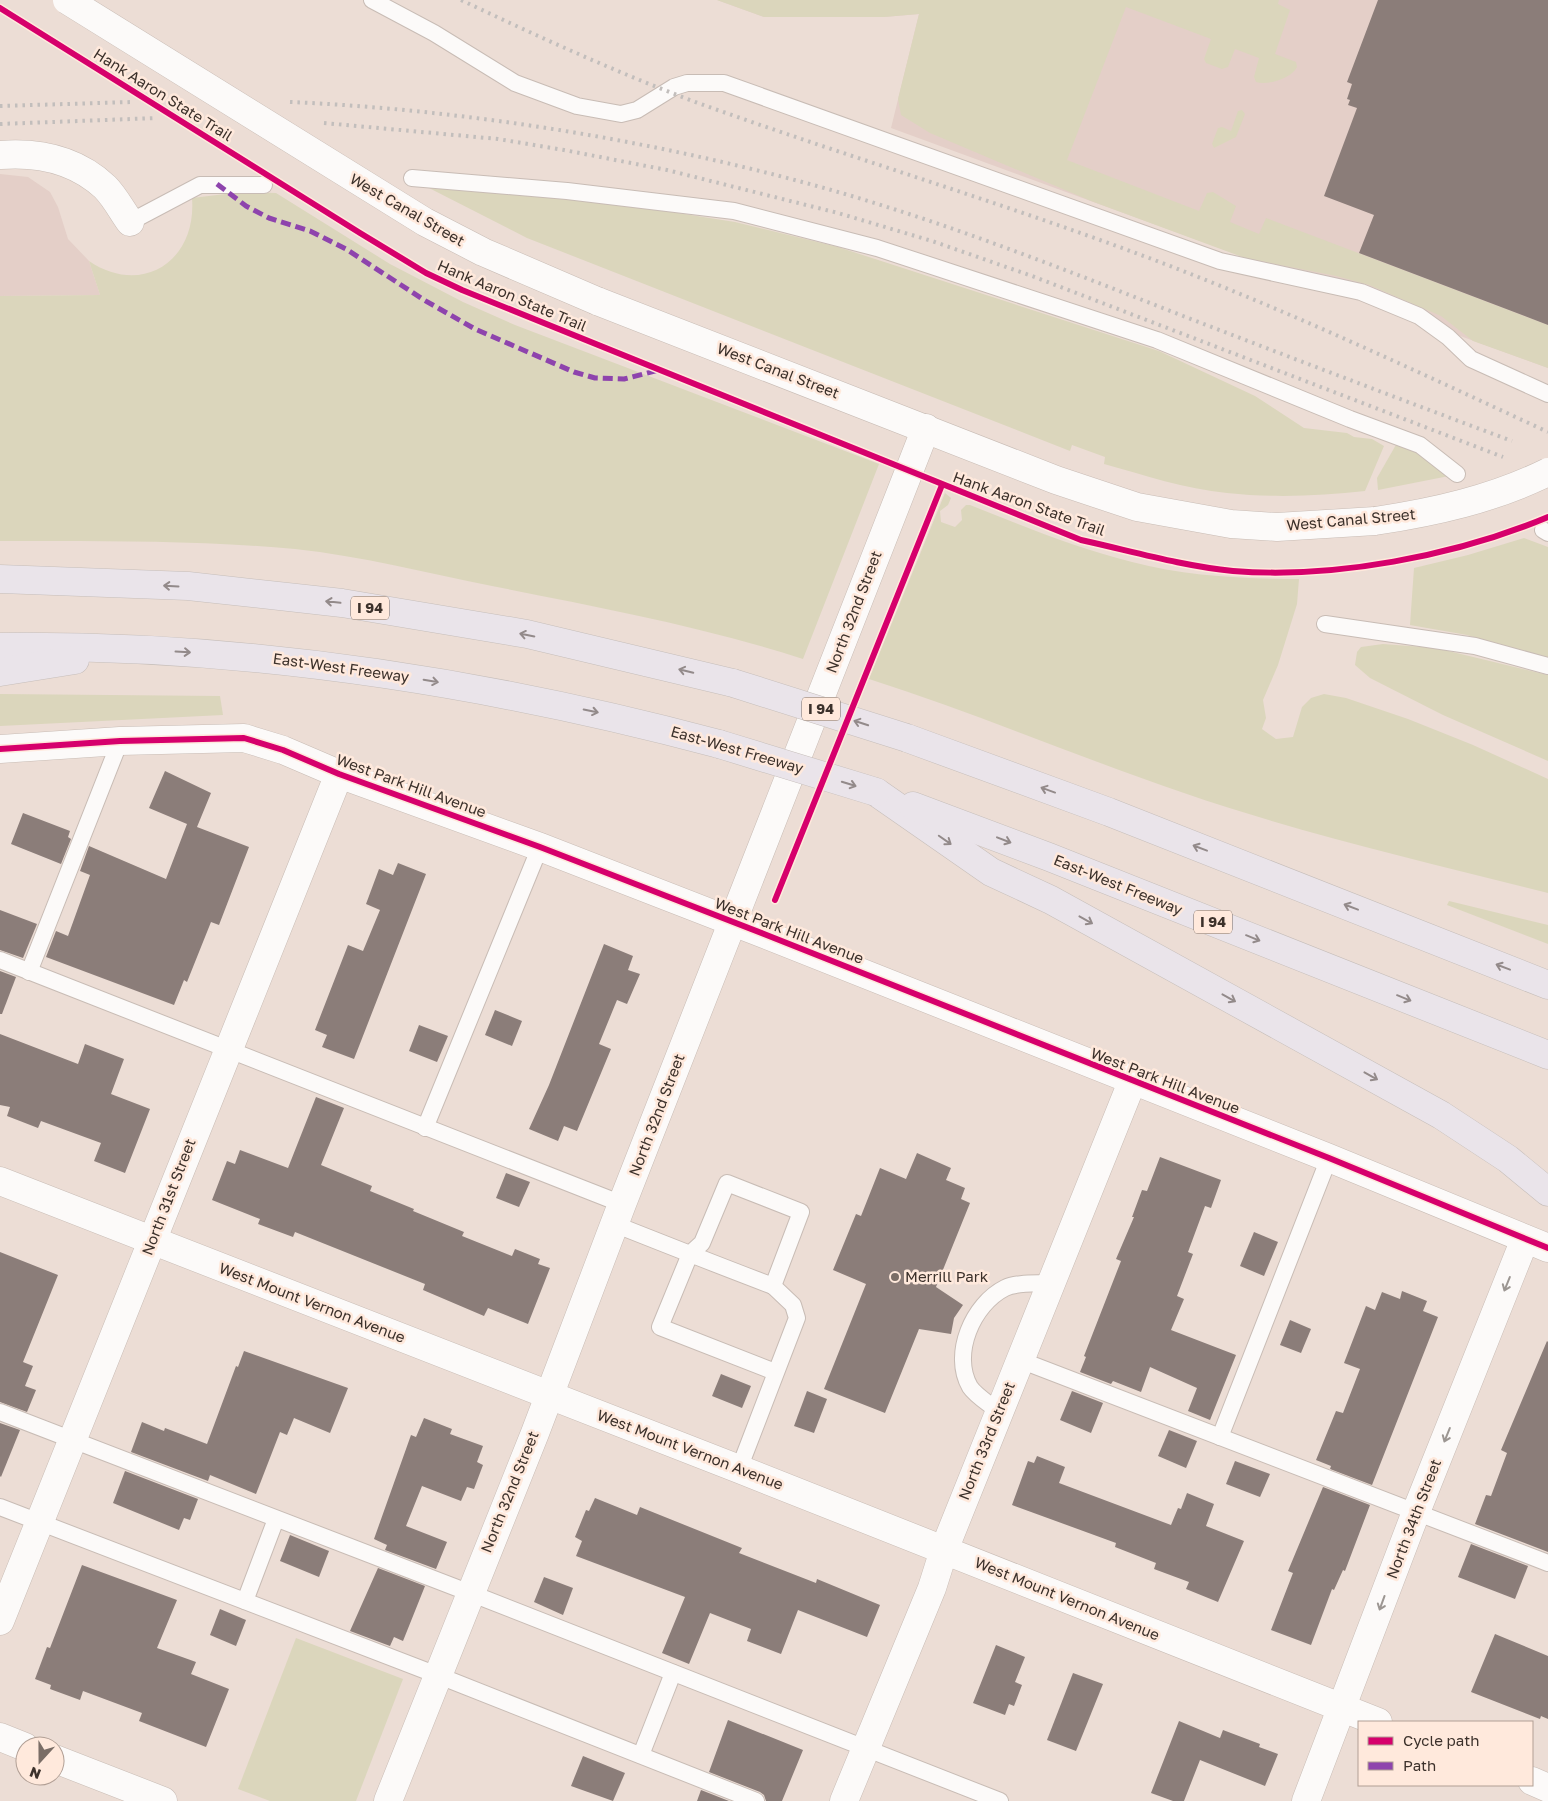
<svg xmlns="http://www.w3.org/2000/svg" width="1548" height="1801" font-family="'Golos Text',sans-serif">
	<rect width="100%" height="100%" fill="#ecddd5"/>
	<g fill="#e4cfc8">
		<path d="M717 0H1548V368L891 128 919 14 884 17H764Z"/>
		<path d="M0 174 28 177 50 192 58 207 68 239 89 261 100 295 0 296Z"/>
	</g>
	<g fill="#dbd6bc">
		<path d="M717 0H1279L1278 4 1290 10 1275 54 1296 62 1297 67C1292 78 1268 86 1256 82L1254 77 1259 58 1235 49 1228 67 1222 69 1206 63 1204 59 1211 39 1126 7 1067 160 1199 211 1207 193 1213 192 1236 206 1230 222 1259 234 1266 218 1548 325V368L1473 341 1441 316 1369 285 1336 276 1245 258 1091 201 930 133 901 115 898 99 919 14 884 17H764Z"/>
		<path d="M1242 110 1245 114 1236 137 1214 148 1212 144 1218 128 1222 127 1231 131 1238 111Z"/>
		<path d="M429 188 533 194 646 208 735 222 838 247 1159 351 1255 396 1304 428 1347 433 1354 437 1372 439 1384 446 1365 491C1320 496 1273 498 1227 493 1185 489 1144 475 1104 464L1105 457 1072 445 1070 451 527 238Z"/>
		<path d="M242 192 276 193 390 264 463 302 515 325 879 464 803 659C701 626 597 607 492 586 427 573 361 556 295 549 197 540 98 541 0 541V296L100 295 89 261C142 297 197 261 192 198Z"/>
		<path d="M1397 443 1415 451 1449 476 1378 490 1377 478Z"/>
		<path d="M945 493 951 498 948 505 940 511 941 522 955 527 962 520 961 510 966 505H970C1023 526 1076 548 1132 562 1185 576 1243 579 1299 579L1297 604 1278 665 1263 700 1266 718 1262 729 1276 739 1293 737 1302 707 1311 698 1324 694 1346 698 1408 719 1473 745 1548 779V893C1426 862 1303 834 1184 793 1078 757 976 713 869 679Z"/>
		<path d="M1524 538 1548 547V659L1467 635 1410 625 1414 568 1468 555Z"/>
		<path d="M1383 644 1436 648 1548 675V761L1443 715 1370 678 1355 665 1357 652 1361 647Z"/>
		<path d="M0 694 220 696 223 715 0 726Z"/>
		<path d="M1449 901 1548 925V944L1447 905Z"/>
		<path d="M296 1638 403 1679 356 1801H270L238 1789Z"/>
	</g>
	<g fill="#8b7d79">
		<path d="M1378 0H1548V325L1359 253 1374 215 1324 196 1357 108 1348 105 1350 100 1347 99 1352 84 1347 82Z"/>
		<path d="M165 771 211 793 197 827 249 847 219 925 211 922 187 982 184 980 174 1005 46 957 56 931 68 936 90 875 80 871 89 846 166 879 187 824 149 808Z"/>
		<path d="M23 813 70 831 68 837 71 839 61 864 11 844Z"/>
		<path d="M398 863 426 874 354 1059 322 1047 327 1035 315 1030 348 945 363 951 380 910 366 904 379 869 393 875Z"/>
		<path d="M0 910 37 924 23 958 0 950Z"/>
		<path d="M604 944 633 956 628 970 640 974 627 1004 617 1000 599 1044 611 1049 577 1131 564 1126 558 1141 529 1129 549 1085Z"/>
		<path d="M0 971 16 977 2 1014H0Z"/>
		<path d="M495 1010 522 1021 512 1046 485 1035Z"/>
		<path d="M419 1025 448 1036 437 1062 409 1051Z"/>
		<path d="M0 1034 78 1064 85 1044 124 1059 111 1094 150 1109 125 1173 94 1161 101 1143 41 1121 38 1128 7 1116 10 1107 0 1105Z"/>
		<path d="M316 1097 344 1108 321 1165 372 1186 370 1191 414 1209 413 1211 464 1232 462 1236 512 1256 515 1249 540 1259 538 1264 550 1268 528 1324 488 1308 484 1316 423 1290 425 1284 295 1232 293 1237 258 1224 260 1219 212 1200 227 1161 235 1164 240 1150 288 1168Z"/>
		<path d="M917 1153 951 1168 946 1180 965 1188 961 1199 970 1203 936 1287 963 1305 954 1318 951 1334 919 1329 885 1413 824 1389 866 1284 833 1270 856 1214 861 1216 880 1168 906 1179Z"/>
		<path d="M1160 1157 1221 1180 1211 1208 1205 1206 1188 1252 1193 1254 1177 1296 1184 1299 1171 1330 1236 1355 1210 1420 1188 1411 1197 1388 1150 1367 1141 1392 1113 1381 1111 1384 1080 1372 1086 1357 1084 1356 1121 1261 1116 1259 1134 1217H1132L1142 1190 1147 1191Z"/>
		<path d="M506 1173 530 1182 519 1207 496 1198Z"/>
		<path d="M1254 1232 1278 1242 1264 1276 1240 1266Z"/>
		<path d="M0 1252 58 1275 23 1362 33 1366 25 1386 36 1390 27 1412 0 1402Z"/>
		<path d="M1402 1291 1427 1301 1423 1311 1438 1317 1372 1485 1330 1469 1331 1466 1316 1460 1336 1411 1343 1413 1360 1369 1344 1363 1366 1306 1375 1310 1382 1292 1400 1299Z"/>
		<path d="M1290 1320 1311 1329 1301 1353 1280 1345Z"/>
		<path d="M1547 1341 1548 1342V1552L1475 1524 1486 1495 1491 1496 1507 1453 1501 1450Z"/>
		<path d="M244 1351 348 1388 330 1433 294 1418 287 1435 280 1432 256 1494 210 1475 208 1481 131 1452 142 1422 164 1431 165 1428 207 1444 236 1366 238 1367Z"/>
		<path d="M721 1374 751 1386 742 1408 712 1396Z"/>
		<path d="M807 1391 827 1399 814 1433 794 1426Z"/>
		<path d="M1072 1391 1103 1403 1091 1433 1060 1420Z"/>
		<path d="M424 1418 452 1429 450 1434 483 1446 477 1462 483 1465 474 1489 467 1487 461 1501 422 1486 406 1526 447 1542 436 1569 385 1550 387 1545 374 1539 411 1435 416 1437Z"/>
		<path d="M0 1423 20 1430 1 1477 0 1476Z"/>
		<path d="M1169 1430 1197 1441 1186 1468 1158 1456Z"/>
		<path d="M1037 1456 1065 1467 1059 1483 1171 1525 1178 1508 1181 1509 1187 1493 1214 1504 1206 1526 1244 1541 1218 1602 1186 1589 1189 1582 1154 1569 1156 1563 1115 1547 1116 1543 1012 1505 1028 1461 1034 1463Z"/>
		<path d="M1235 1461 1270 1474 1260 1497 1226 1484Z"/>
		<path d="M125 1471 198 1499 190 1520 184 1518 179 1530 113 1503Z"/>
		<path d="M1323 1487 1370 1505 1345 1571 1343 1570 1334 1590 1332 1589 1311 1645 1271 1630 1293 1573 1288 1571Z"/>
		<path d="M595 1498 637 1515 640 1507 742 1548 739 1553 816 1583 817 1579 880 1605 867 1637 798 1610 781 1654 747 1641 751 1629 710 1613 689 1664 662 1653 685 1597 576 1556 582 1541 575 1537 586 1510 589 1511Z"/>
		<path d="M290 1535 329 1551 319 1577 280 1561Z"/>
		<path d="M1471 1544 1528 1566 1515 1599 1458 1577Z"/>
		<path d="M82 1565 177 1600 157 1648 196 1662 191 1674 229 1689 206 1747 139 1721 142 1713 83 1691 80 1700 50 1689 51 1685 35 1679 47 1647 50 1648Z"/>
		<path d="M378 1568 425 1586 403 1641 394 1637 390 1646 350 1631Z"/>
		<path d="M544 1577 573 1588 563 1615 534 1602Z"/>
		<path d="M220 1609 246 1620 236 1646 210 1635Z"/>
		<path d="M1495 1634 1548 1656V1719L1541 1716 1540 1719 1471 1692Z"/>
		<path d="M996 1645 1025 1657 1015 1682 1022 1685 1014 1706 1009 1704 1005 1715 973 1703Z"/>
		<path d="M1073 1673 1103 1684 1076 1751 1047 1740Z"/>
		<path d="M728 1720 803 1750 782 1801H766L764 1795 760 1792 709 1772Z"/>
		<path d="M1179 1721 1220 1738 1223 1730 1260 1744 1259 1747 1278 1754 1265 1786 1200 1760 1184 1801H1173L1151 1793Z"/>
		<path d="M583 1756 625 1773 613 1801 571 1786Z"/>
		<path d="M701 1790 729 1801H697Z"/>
	</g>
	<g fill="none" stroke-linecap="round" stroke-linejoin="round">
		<defs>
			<g id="lane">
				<path d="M372 0 434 33 515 83 577 106 621 114 637 110 674 87 687 83H724L1220 261 1361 292 1419 316 1448 337 1471 359 1548 394"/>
				<path d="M412 178 567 191 734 211 877 248 1157 340 1350 419 1420 445 1457 474"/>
				<path d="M130 222 200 185H264"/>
				<path d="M1543 530 1548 533"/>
				<path d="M1325 624 1475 646 1548 666"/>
				<path d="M0 960 622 1204"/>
				<path d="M29 972 120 741"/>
				<path d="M425 1128 540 847"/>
				<path d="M614 1224C667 1245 720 1266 773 1286L801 1212 727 1183 702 1243 690 1254 660 1327 775 1372"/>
				<path d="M1020 1360 1548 1563"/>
				<path d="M0 1412 470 1593 1000 1801"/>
				<path d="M999 1412C991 1405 976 1396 970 1387 951 1354 973 1304 1005 1288 1017 1282 1038 1284 1051 1283"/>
				<path d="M1220 1437 1329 1158"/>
				<path d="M739 1469 797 1318 793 1305 773 1286"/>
				<path d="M0 1507 437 1675 756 1801"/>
				<path d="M245 1601 276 1519"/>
				<path d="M641 1755 673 1673"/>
			</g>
			<g id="street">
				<path d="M0 155C38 152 76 160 105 187 115 197 122 211 130 222"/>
				<path d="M0 749 120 741 244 738 283 750 339 774 540 847 764 934 1329 1158 1548 1248"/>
				<path d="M0 1181 739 1469 1378 1722"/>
				<path d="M0 1621 339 774"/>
				<path d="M1532 1781 1548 1788"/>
				<path d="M388 1801 535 1433 622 1204 926 428"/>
				<path d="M844 1801 932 1588 944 1550 1132 1082"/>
				<path d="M1306 1801 1416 1512 1525 1239"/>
			</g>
			<g id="secondary">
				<path d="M597 301 1056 480 1137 507 1231 524 1277 527 1375 521"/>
				<path d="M0 1737 25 1747"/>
				<path d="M55 1759 163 1801"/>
			</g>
			<g id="highway">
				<path d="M0 579 188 586 342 603 527 634 733 683"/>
				<path d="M0 647C245 644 483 681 719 744"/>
				<path d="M0 672 75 660"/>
				<path d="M907 738 1109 812 1548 985"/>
				<path d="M876 792 991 872 1051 900 1441 1115 1508 1159 1548 1192"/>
				<path d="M913 806 1049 857 1548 1055"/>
			</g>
		</defs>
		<use href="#lane" stroke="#c8bcb5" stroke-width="18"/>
		<use href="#street" stroke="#c8bcb5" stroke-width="29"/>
		<use href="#secondary" stroke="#c8bcb5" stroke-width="29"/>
		<use href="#highway" stroke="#c6beba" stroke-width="29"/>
		<use href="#lane" stroke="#fcfaf9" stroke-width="16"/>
		<use href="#street" stroke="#fcfaf9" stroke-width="28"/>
		<use href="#secondary" stroke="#fcfaf9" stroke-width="28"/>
		<use href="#highway" stroke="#eae4ea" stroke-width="28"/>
		<g stroke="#c2bebc" stroke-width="4" stroke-dasharray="2.5 5" stroke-linecap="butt">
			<path d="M461 0C539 37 618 73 698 103 848 157 1000 202 1149 258 1285 309 1416 371 1548 432"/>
			<path d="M290 102C473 110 670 143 845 194 960 228 1071 272 1183 316 1292 358 1402 400 1512 441"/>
			<path d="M0 106 132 102"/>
			<path d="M324 123 498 139 564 150 667 170 838 213 932 241 1032 276 1503 457"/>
			<path d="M0 124 157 118"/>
		</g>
		<defs>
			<g id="secondary-bridge">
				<path d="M67 0 425 222 483 252 597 301"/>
				<path d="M1375 521C1435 512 1493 499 1548 472"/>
			</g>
			<g id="highway-bridge">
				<path d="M733 683 907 738"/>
				<path d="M719 744 876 792"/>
			</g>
		</defs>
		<use href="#secondary-bridge" stroke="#c8bcb5" stroke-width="29" stroke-linecap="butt"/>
		<use href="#highway-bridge" stroke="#c6beba" stroke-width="29" stroke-linecap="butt"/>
		<use href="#secondary-bridge" stroke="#fcfaf9" stroke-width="28"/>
		<use href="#highway-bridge" stroke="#eae4ea" stroke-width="28"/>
		<path stroke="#8e44ad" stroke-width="5" stroke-dasharray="10 5" stroke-linecap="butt" d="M217 184 246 206 269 218 310 231 346 249 424 300 475 329 574 372 595 378 624 379 659 370"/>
		<defs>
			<g id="cycleway">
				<path d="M0 8 360 233 426 273 462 290 1081 540C1131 551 1182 566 1233 571 1334 579 1455 556 1548 517"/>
				<path d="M0 749 120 741 244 738 283 750 339 774 540 847 764 934 1329 1158 1548 1248"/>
				<path d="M775 900 942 485"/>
			</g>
		</defs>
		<use href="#cycleway" stroke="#ffe9dc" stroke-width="9"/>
		<use href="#cycleway" stroke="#d6006c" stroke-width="6"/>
	</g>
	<defs><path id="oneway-shaft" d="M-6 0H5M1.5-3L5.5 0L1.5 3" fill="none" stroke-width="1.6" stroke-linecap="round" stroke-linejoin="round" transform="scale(1.25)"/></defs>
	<g stroke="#938a8a">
		<use href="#oneway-shaft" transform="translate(171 586) rotate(-177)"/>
		<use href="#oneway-shaft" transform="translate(333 602) rotate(-174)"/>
		<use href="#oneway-shaft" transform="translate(527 635) rotate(-169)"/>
		<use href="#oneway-shaft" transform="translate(183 652) rotate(3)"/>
		<use href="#oneway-shaft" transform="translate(686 671) rotate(-166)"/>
		<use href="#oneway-shaft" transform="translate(431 681) rotate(10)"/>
		<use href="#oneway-shaft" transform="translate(591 711) rotate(12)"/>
		<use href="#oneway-shaft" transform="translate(861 723) rotate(-162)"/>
		<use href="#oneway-shaft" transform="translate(849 784) rotate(17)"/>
		<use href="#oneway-shaft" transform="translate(1048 790) rotate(-160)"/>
		<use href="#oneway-shaft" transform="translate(945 840) rotate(35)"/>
		<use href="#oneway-shaft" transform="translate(1004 840) rotate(21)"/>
		<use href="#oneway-shaft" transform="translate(1200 848) rotate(-159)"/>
		<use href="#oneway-shaft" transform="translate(1351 907) rotate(-159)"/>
		<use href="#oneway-shaft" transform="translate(1086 920) rotate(29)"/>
		<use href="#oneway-shaft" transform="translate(1253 938) rotate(22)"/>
		<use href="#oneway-shaft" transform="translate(1503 967) rotate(-159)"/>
		<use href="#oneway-shaft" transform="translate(1229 998) rotate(29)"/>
		<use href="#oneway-shaft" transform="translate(1404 998) rotate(22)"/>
		<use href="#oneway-shaft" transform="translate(1371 1076) rotate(29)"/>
	</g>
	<g stroke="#9c9692">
		<use href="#oneway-shaft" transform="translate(1507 1284) rotate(112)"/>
		<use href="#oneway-shaft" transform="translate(1447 1435) rotate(112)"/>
		<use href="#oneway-shaft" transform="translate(1382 1603) rotate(110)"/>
	</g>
	<circle fill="#7a6d66" stroke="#ffe9dc" stroke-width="2" cx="895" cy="1277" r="5"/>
	<g text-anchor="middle" stroke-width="5" stroke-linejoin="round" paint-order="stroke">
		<g fill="#ffe9dc" stroke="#766860" stroke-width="1">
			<rect x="351" y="596.5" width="38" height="23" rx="4"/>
			<rect x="802" y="697.5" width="38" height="23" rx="4"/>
			<rect x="1194" y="910.5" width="38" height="23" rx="4"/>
		</g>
		<g font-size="14" font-weight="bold" fill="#3c312b">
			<text x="370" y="613">I 94</text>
			<text x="821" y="714">I 94</text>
			<text x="1213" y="927">I 94</text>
		</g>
		<g font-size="15" fill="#3c312b" stroke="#ffe9dc">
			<text transform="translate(163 95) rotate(32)" y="5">Hank Aaron State Trail</text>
			<text transform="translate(407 210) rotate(30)" y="5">West Canal Street</text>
			<text transform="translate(512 296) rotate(23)" y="5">Hank Aaron State Trail</text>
			<text transform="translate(778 371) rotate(21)" y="5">West Canal Street</text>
			<text transform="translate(1029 504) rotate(20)" y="5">Hank Aaron State Trail</text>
			<text transform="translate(1351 520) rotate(-5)" y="5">West Canal Street</text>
			<text transform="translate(854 612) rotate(-69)" y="5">North 32nd Street</text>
			<text transform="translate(341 668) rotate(8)" y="5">East-West Freeway</text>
			<text transform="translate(737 750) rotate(16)" y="5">East-West Freeway</text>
			<text transform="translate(411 786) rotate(20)" y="5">West Park Hill Avenue</text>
			<text transform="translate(1118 885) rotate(22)" y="5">East-West Freeway</text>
			<text transform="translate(789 931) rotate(21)" y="5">West Park Hill Avenue</text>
			<text transform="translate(1165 1081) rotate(21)" y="5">West Park Hill Avenue</text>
			<text transform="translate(657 1115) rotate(-69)" y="5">North 32nd Street</text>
			<text transform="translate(169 1197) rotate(-69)" y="5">North 31st Street</text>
			<text transform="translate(312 1303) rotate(21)" y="5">West Mount Vernon Avenue</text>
			<text transform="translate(987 1441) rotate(-68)" y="5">North 33rd Street</text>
			<text transform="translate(690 1450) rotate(21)" y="5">West Mount Vernon Avenue</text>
			<text transform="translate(510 1492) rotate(-68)" y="5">North 32nd Street</text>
			<text transform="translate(1414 1519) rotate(-69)" y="5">North 34th Street</text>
			<text transform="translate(1067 1599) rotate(22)" y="5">West Mount Vernon Avenue</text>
		</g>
		<g font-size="15" fill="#3c312b" stroke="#ffe9dc" text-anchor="start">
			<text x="905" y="1282">Merrill Park</text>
		</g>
	</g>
	<rect x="1358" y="1721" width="175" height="65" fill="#ffe9dc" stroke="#b19f95"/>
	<rect x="1368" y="1737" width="25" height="8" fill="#d6006c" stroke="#b19f95"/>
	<text x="1403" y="1746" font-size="15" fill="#3c312b">Cycle path</text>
	<rect x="1368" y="1762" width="25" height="8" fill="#8e44ad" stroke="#b19f95"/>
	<text x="1403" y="1771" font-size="15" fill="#3c312b">Path</text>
	<g transform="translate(40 1761) rotate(201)"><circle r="24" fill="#ffe9dc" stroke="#b19f95"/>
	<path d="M0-4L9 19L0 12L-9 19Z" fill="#7a6d66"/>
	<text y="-8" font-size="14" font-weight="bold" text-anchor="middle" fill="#3c312b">N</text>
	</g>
</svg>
